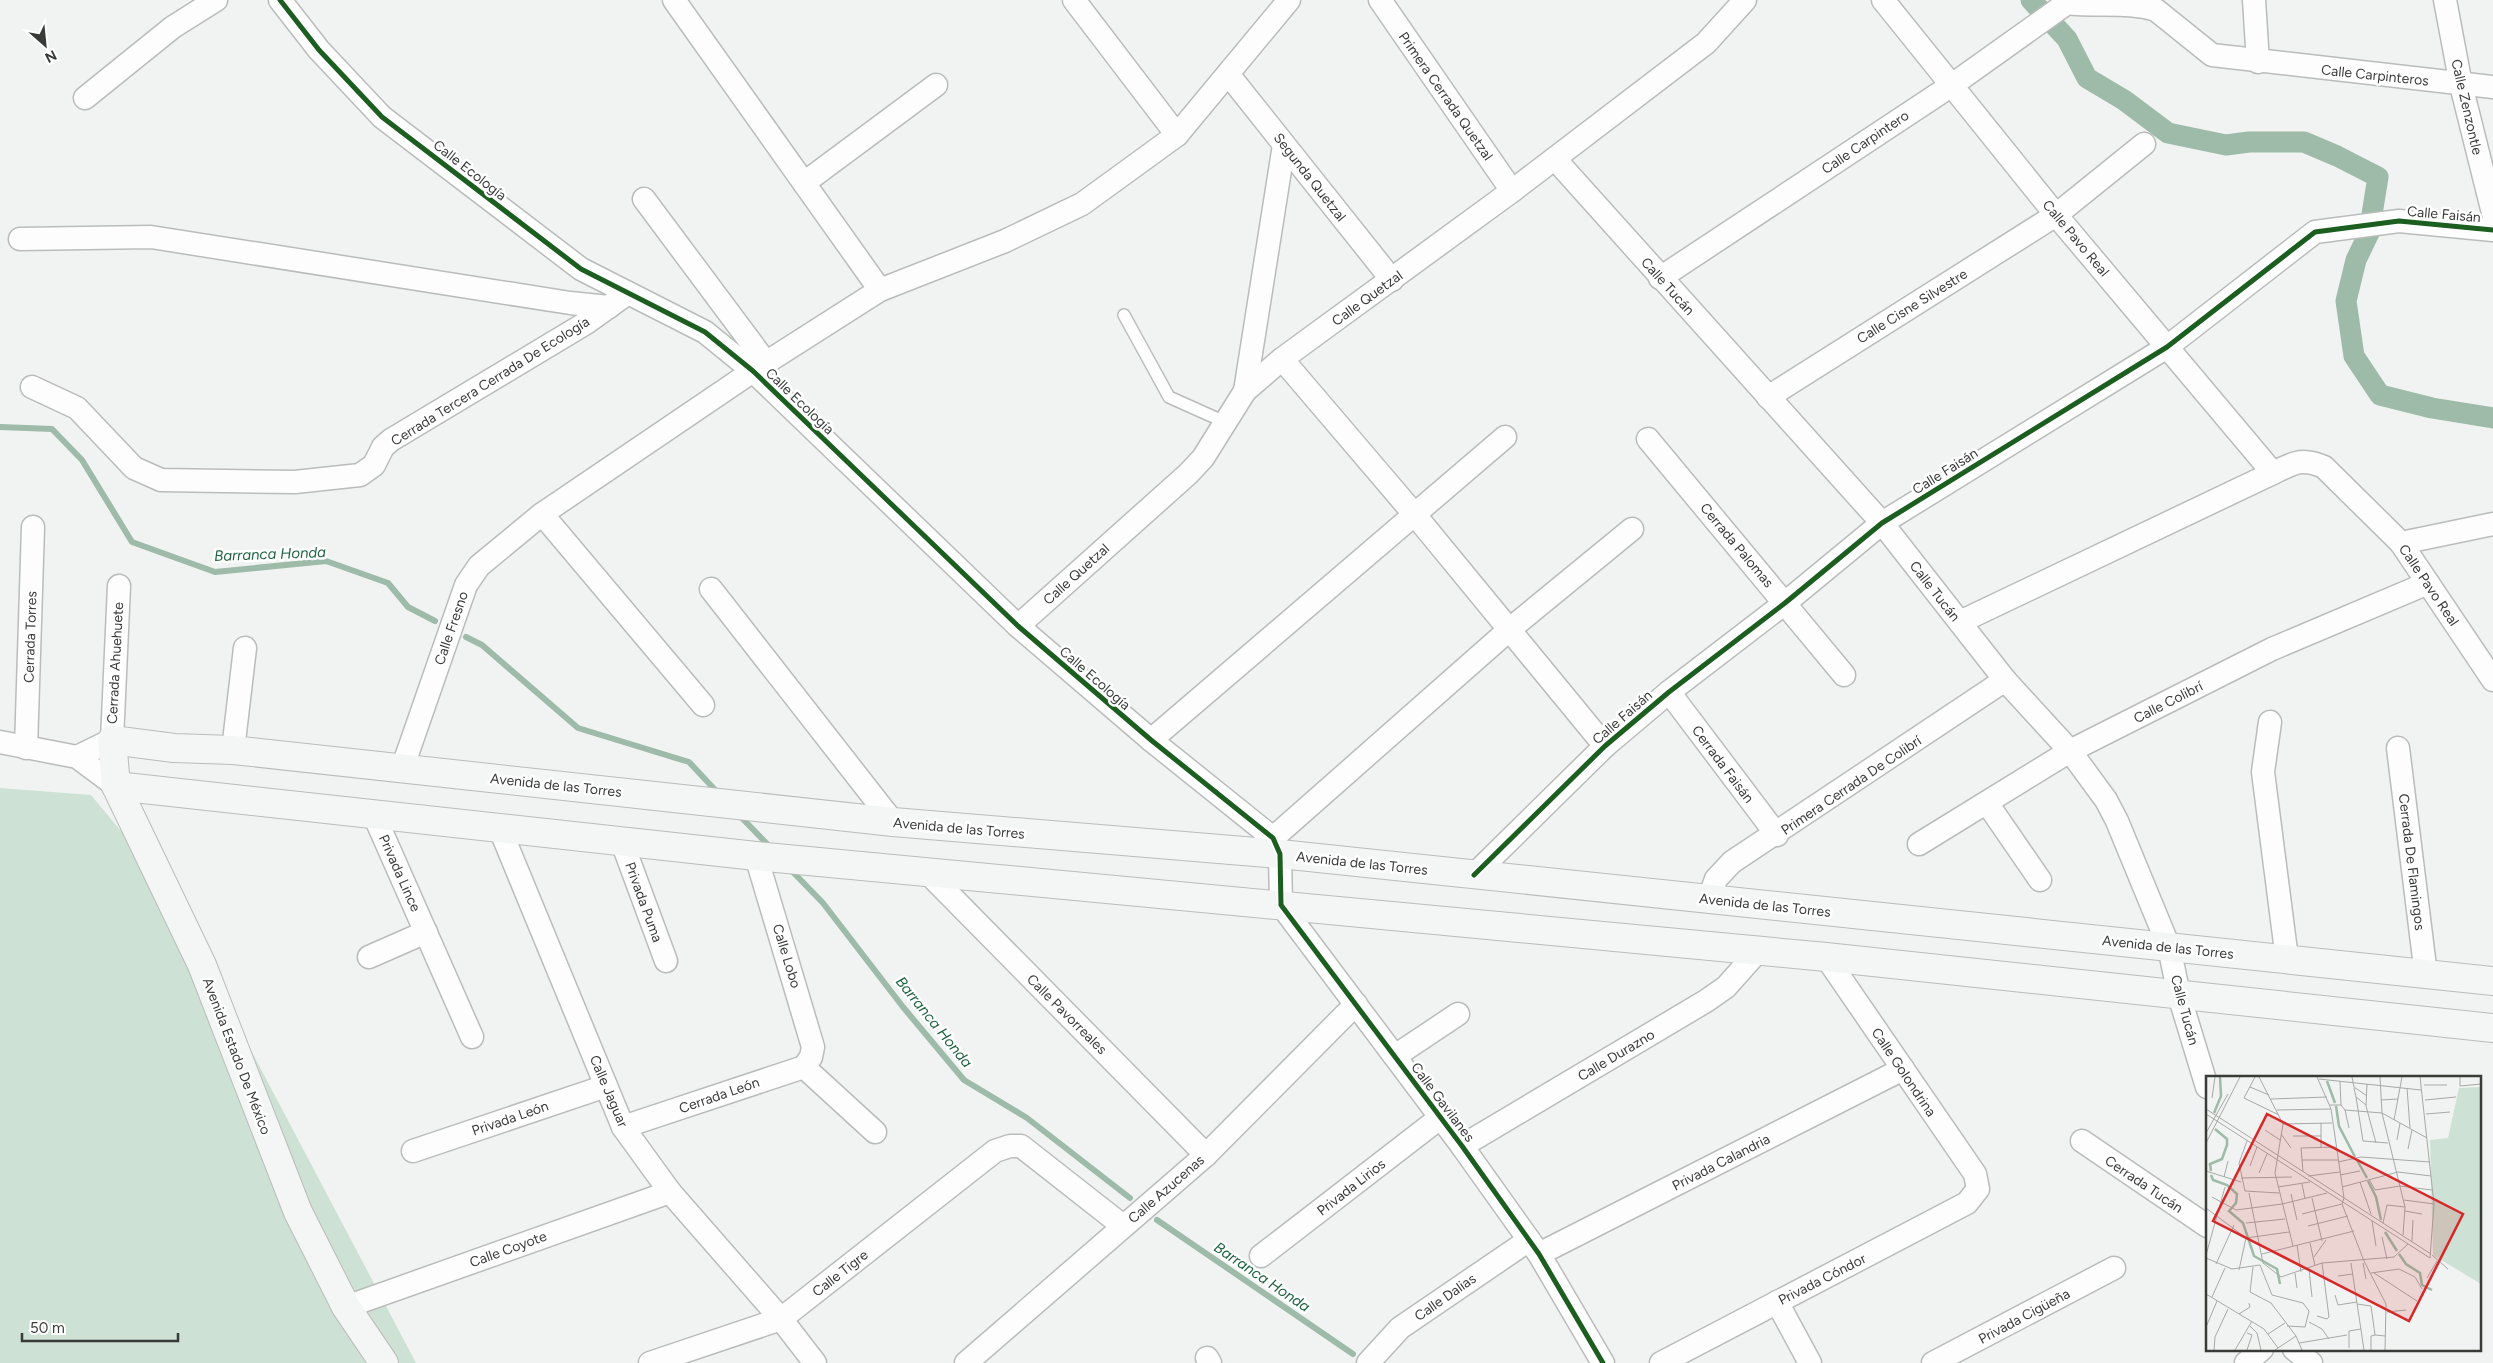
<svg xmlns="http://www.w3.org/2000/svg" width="2493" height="1363" font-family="Figtree,sans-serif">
	<rect width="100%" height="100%" fill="#f0f3f1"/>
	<path fill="#cde1d4" d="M0 788 91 795 160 878 416 1363H0Z"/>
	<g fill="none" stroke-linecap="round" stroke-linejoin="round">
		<g stroke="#9dbba8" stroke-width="6">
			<path d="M0 427 52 429 82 460 132 542 215 572 326 561 388 583 408 607 435 621"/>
			<path d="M466 637 482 645 578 728 689 762 718 793"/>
			<path d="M740 816 770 847"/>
			<path d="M791 870 823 903 903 1007 964 1080 1027 1118 1130 1198"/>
			<path d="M1157 1220 1353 1354"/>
		</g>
		<path stroke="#9dbba8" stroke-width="21" d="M2031 0 2067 39 2087 78 2124 100 2168 133 2226 145 2249 142H2304L2337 156 2378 177 2369 233 2356 260 2346 301 2354 356 2380 395 2432 408 2493 418"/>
		<defs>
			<path id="lane" d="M1124 315 1169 397 1227 423"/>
			<g id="street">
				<path d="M280 0 319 50 382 117 581 269 705 332 753 371 1018 626 1151 740 1273 838 1280 854 1281 905 1462 1146 1539 1254 1603 1363"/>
				<path d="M674 0 880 290"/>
				<path d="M1074 0 1177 135"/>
				<path d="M1380 0 1512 191"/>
				<path d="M1883 0 2056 215 2273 473"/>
				<path d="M2065 0 2067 3C2096 7 2129 1 2156 10L2212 55 2493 87"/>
				<path d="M2254 0 2258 62"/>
				<path d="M2445 0 2461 85 2493 213"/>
				<path d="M1228 74 1392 280"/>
				<path d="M85 98 173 27 216 0"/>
				<path d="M1555 159 1882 523 2005 680 2070 751 2106 800 2117 821 2169 947 2179 995 2207 1087"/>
				<path d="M804 183 936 85"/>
				<path d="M644 199 767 364"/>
				<path d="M20 239 151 237 570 303 609 307"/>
				<path d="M1660 278 1952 85 2067 3"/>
				<path d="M1282 359 1415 515 1605 746"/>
				<path d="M32 387 77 408 134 468 161 480 295 482 360 475 374 465 383 447 391 440 586 323 628 293"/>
				<path d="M1245 391 1284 145"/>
				<path d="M1768 397 2056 215 2144 144"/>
				<path d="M1648 439 1844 675"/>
				<path d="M542 514 703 705"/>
				<path d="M2401 543 2493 524"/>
				<path d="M711 589 893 822"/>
				<path d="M1960 622 2273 473C2294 463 2302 457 2324 467L2401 543 2493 680"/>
				<path d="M1018 626 1188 474 1203 458 1245 391 1282 359 1512 191 1706 43 1745 0"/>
				<path d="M1669 692 1777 835"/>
				<path d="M2270 722 2263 772 2287 959"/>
				<path d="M1151 740 1505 437"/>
				<path d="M0 742 77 757 116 786"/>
				<path d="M26 748 33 527"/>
				<path d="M2398 748 2426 975"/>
				<path d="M233 750 245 648"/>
				<path d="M77 757 112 740 119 586"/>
				<path d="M402 769 466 585 479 566 542 514 753 371 880 290 1005 241 1082 204 1177 135 1289 0"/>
				<path d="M1987 803 2040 880"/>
				<path d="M374 815 472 1037"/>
				<path d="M500 829 623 1127 670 1192 781 1319 815 1363"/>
				<path d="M1273 838 1510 629 1632 529"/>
				<path d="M622 842 666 961"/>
				<path d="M1919 844 2070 751 2272 649 2428 583"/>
				<path d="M927 872 1206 1155"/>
				<path d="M1474 875 1605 746 1669 692 1785 603 1882 523 2167 347 2315 232 2399 221 2493 230"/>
				<path d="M1709 899 1716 879 1732 862 2005 680"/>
				<path d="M369 957 426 932"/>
				<path d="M1395 1056 1458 1014"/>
				<path d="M804 1067 875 1132"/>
				<path d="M623 1127 804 1067 811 1057 813 1047 756 856"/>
				<path d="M2082 1141 2207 1226"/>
				<path d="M1462 1146 1706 1001 1726 987 1759 950"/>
				<path d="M413 1151 606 1086"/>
				<path d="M1539 1254 1903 1069"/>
				<path d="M1261 1256 1441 1117"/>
				<path d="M1777 1302 1810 1363"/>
				<path d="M346 1307 670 1192"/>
				<path d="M2294 1349 2311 1363"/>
				<path d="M1207 1358 1210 1363"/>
				<path d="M650 1363 781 1319 995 1151 1010 1146H1021L1123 1226"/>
				<path d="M966 1363 1206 1155 1356 1004"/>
				<path d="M1368 1363 1400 1328 1529 1240"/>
				<path d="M1661 1363 1967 1203 1978 1189 1975 1174 1826 957"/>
				<path d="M1933 1363 2114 1268"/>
				<path d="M2246 1363 2262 1349"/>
			</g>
			<g id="secondary">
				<path d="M116 786 756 856 1826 957 2493 1028"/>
				<path d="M384 1363 346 1307 298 1212 202 965 116 786 112 740 174 748 233 750 893 822 1280 854 2493 981"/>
			</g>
		</defs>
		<use href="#lane" stroke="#babcbb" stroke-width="14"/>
		<use href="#street" stroke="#babcbb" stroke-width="25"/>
		<use href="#secondary" stroke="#babcbb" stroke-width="30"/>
		<use href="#lane" stroke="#fdfdfd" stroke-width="11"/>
		<use href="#street" stroke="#fdfdfd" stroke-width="22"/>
		<use href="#secondary" stroke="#f3f6f4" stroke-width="28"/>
		<defs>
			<g id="cycleway">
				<path d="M280 0 319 50 382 117 581 269 705 332 753 371 1018 626 1151 740 1273 838 1280 854 1281 905 1462 1146 1539 1254 1603 1363"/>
				<path d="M1474 875 1605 746 1669 692 1785 603 1882 523 2167 347 2315 232 2399 221 2493 230"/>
			</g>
		</defs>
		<use href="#cycleway" stroke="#fff" stroke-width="8"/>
		<use href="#cycleway" stroke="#1b5e20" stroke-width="5"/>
	</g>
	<g text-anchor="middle" stroke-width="5" stroke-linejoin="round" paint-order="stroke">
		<g font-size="14" fill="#393b39" stroke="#fff">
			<text transform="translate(2375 75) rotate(6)" y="5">Calle Carpinteros</text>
			<text transform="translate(1446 96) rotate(55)" y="5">Primera Cerrada Quetzal</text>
			<text transform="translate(2467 107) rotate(77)" y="5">Calle Zenzontle</text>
			<text transform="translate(1865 142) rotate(-34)" y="5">Calle Carpintero</text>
			<text transform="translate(470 170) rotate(38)" y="5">Calle Ecología</text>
			<text transform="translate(1310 177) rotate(52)" y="5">Segunda Quetzal</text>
			<text transform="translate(2444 214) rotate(5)" y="5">Calle Faisán</text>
			<text transform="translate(2076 238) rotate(50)" y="5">Calle Pavo Real</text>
			<text transform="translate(1668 286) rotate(48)" y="5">Calle Tucán</text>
			<text transform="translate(1367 298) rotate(-36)" y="5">Calle Quetzal</text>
			<text transform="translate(1912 306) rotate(-32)" y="5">Calle Cisne Silvestre</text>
			<text transform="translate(490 381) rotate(-32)" y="5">Cerrada Tercera Cerrada De Ecología</text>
			<text transform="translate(800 401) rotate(44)" y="5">Calle Ecología</text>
			<text transform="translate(1945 471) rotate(-32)" y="5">Calle Faisán</text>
			<text transform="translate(1737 545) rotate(50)" y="5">Cerrada Palomas</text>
			<text transform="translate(1076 574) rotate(-42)" y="5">Calle Quetzal</text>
			<text transform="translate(2429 585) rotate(56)" y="5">Calle Pavo Real</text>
			<text transform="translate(1935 591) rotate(52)" y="5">Calle Tucán</text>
			<text transform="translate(451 628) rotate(-71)" y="5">Calle Fresno</text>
			<text transform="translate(30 637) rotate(-88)" y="5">Cerrada Torres</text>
			<text transform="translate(115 663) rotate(-87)" y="5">Cerrada Ahuehuete</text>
			<text transform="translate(1095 678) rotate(41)" y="5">Calle Ecología</text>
			<text transform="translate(2168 702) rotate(-27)" y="5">Calle Colibrí</text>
			<text transform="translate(1622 717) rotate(-41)" y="5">Calle Faisán</text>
			<text transform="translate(1723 764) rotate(53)" y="5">Cerrada Faisán</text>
			<text transform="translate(556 785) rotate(6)" y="5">Avenida de las Torres</text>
			<text transform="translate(1851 785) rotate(-34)" y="5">Primera Cerrada De Colibrí</text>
			<text transform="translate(959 828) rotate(5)" y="5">Avenida de las Torres</text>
			<text transform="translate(2412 862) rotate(83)" y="5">Cerrada De Flamingos</text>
			<text transform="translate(1362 863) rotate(6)" y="5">Avenida de las Torres</text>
			<text transform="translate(400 873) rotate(66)" y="5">Privada Lince</text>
			<text transform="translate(644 902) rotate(70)" y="5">Privada Puma</text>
			<text transform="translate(1765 905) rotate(6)" y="5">Avenida de las Torres</text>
			<text transform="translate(2168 947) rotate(6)" y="5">Avenida de las Torres</text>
			<text transform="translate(787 956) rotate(73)" y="5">Calle Lobo</text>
			<text transform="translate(2185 1010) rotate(75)" y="5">Calle Tucán</text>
			<text transform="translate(1067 1014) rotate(45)" y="5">Calle Pavorreales</text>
			<text transform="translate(1616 1055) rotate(-31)" y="5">Calle Durazno</text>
			<text transform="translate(237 1056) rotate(69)" y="5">Avenida Estado De México</text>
			<text transform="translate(1904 1072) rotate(56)" y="5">Calle Golondrina</text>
			<text transform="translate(609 1091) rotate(67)" y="5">Calle Jaguar</text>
			<text transform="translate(719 1095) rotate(-19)" y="5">Cerrada León</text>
			<text transform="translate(1443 1102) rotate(53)" y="5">Calle Gavilanes</text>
			<text transform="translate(510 1118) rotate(-19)" y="5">Privada León</text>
			<text transform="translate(1721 1162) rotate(-27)" y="5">Privada Calandria</text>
			<text transform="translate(2144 1184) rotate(34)" y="5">Cerrada Tucán</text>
			<text transform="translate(1351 1187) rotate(-38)" y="5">Privada Lirios</text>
			<text transform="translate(1166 1189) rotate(-41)" y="5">Calle Azucenas</text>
			<text transform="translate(508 1249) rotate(-20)" y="5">Calle Coyote</text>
			<text transform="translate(840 1273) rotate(-38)" y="5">Calle Tigre</text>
			<text transform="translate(1822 1279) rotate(-27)" y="5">Privada Cóndor</text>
			<text transform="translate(1445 1297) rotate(-35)" y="5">Calle Dalias</text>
			<text transform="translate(2024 1316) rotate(-28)" y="5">Privada Cigüeña</text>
		</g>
		<g font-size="15" font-style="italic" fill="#1d623f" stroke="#fff">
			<text transform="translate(270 554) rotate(-2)" y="5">Barranca Honda</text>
			<text transform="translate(934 1022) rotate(51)" y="5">Barranca Honda</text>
			<text transform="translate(1262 1277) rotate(34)" y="5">Barranca Honda</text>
		</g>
	</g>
	<g transform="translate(2206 1076)">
		<rect width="275" height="275" fill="#f0f3f1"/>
		<path d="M275 11V208L227 179 224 64 242 62 253 12Z" fill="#cde1d4"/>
		<path fill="none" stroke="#9dbba8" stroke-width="2.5" d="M121 5 129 27M130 30 133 50 149 81M8 37 15 20 14 1M151 84 161 102M5 95 4 88 16 83 21 69V63L9 53M5 99 7 104 21 109 31 118 30 127 23 135 37 147 48 180 71 193 74 208M162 105 170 121 175 144M179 156 191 175M193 178 200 188 214 197 216 209 226 214"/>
		<path fill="none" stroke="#a7a9a7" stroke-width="1" d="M49 1 38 22 73 39M53 1 77 48 69 97 87 170M111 1 125 33 138 122 136 128 158 185 180 228 179 274M146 1 148 11 161 20M174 1 176 37 199 131 197 159M254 1V10L275 8M113 3 215 14M134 6 135 29M161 8 160 30 170 67M218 9H241M44 11 63 19M148 12 150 21 160 29M201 12 204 52M150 21 157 65 182 67M6 22 9 1M65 23 121 21M175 24 192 23M219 24 250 21M124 29H135L139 34 176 37 221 62M0 33 225 178M71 34 125 33M139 34 143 52M0 38 224 182 228 128 214 1M220 38 244 36M188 44 196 1M115 47V71M77 48 126 47M59 54 74 64M0 57 22 18M75 58 85 72M87 60H115M191 64 194 47M41 65 33 87 39 115 73 117M0 67 34 1M202 73 206 54M96 84H132M132 86 155 81 224 86M44 90 51 71M0 95 35 106M97 95 95 72 131 71M53 97 61 78M134 99 154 95M102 100 134 96M18 101 22 85M35 102 86 101M163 103 169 114 194 110 226 114M154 106 165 138M96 108 99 123M72 111 104 106M136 111 192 96 225 100M43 117 57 187M85 118 91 144M6 121 30 134 76 128 121 117M106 122 116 165M198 124 228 128M0 132 40 162M199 135 216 138M96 138 136 128M166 145 170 170M40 147 79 143M177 147 181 129 199 131M102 150 142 140M176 161 181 183M40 162 83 156M206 165 207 144M104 167 109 190M91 169 95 196M56 178 148 155M0 179 19 111M226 179 242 193M108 181 120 164M0 182 26 193 54 189M57 187 75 201 116 187 188 181 202 168M145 187 158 274M157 187 160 203M10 188 28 149M54 189 66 219 97 227 103 235 99 251 81 250M47 191 44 216 65 227 90 260 96 274M103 193 106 221M33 194 40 162M89 197 91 212M165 197 193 193 209 201 216 213M168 197 211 225M132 200 147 198M221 202 231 185M0 218 58 253 72 272M129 219 132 229 151 226M6 221 19 192M151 228 165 230 169 259 179 260M181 236 200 234M33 238 44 231 43 227M111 240 121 243 123 241 116 187M103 246 116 253 123 263M44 250 51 257 55 274M0 251 11 225M41 257 46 259 41 274M62 258 79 247M93 267 141 259M143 272V255L155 253M8 274 9 261 22 233M29 274 46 245M69 274 90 260M165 274V260L169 259"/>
		<path fill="#d62828" fill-opacity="0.15" stroke="#d62828" stroke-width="2.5" d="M61 38 257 138 203 245 7 145Z"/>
		<rect width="275" height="275" fill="none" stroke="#393b39" stroke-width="2.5"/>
	</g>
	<g transform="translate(45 45) rotate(153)" stroke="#ffffff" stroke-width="4" paint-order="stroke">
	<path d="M0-4L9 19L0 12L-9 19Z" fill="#393b39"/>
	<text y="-8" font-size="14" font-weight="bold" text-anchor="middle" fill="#393b39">N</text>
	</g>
	<path d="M22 1333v8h156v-8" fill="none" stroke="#393b39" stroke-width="2.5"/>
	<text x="30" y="1333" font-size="15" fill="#393b39" stroke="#ffffff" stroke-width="4" paint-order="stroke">50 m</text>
</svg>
